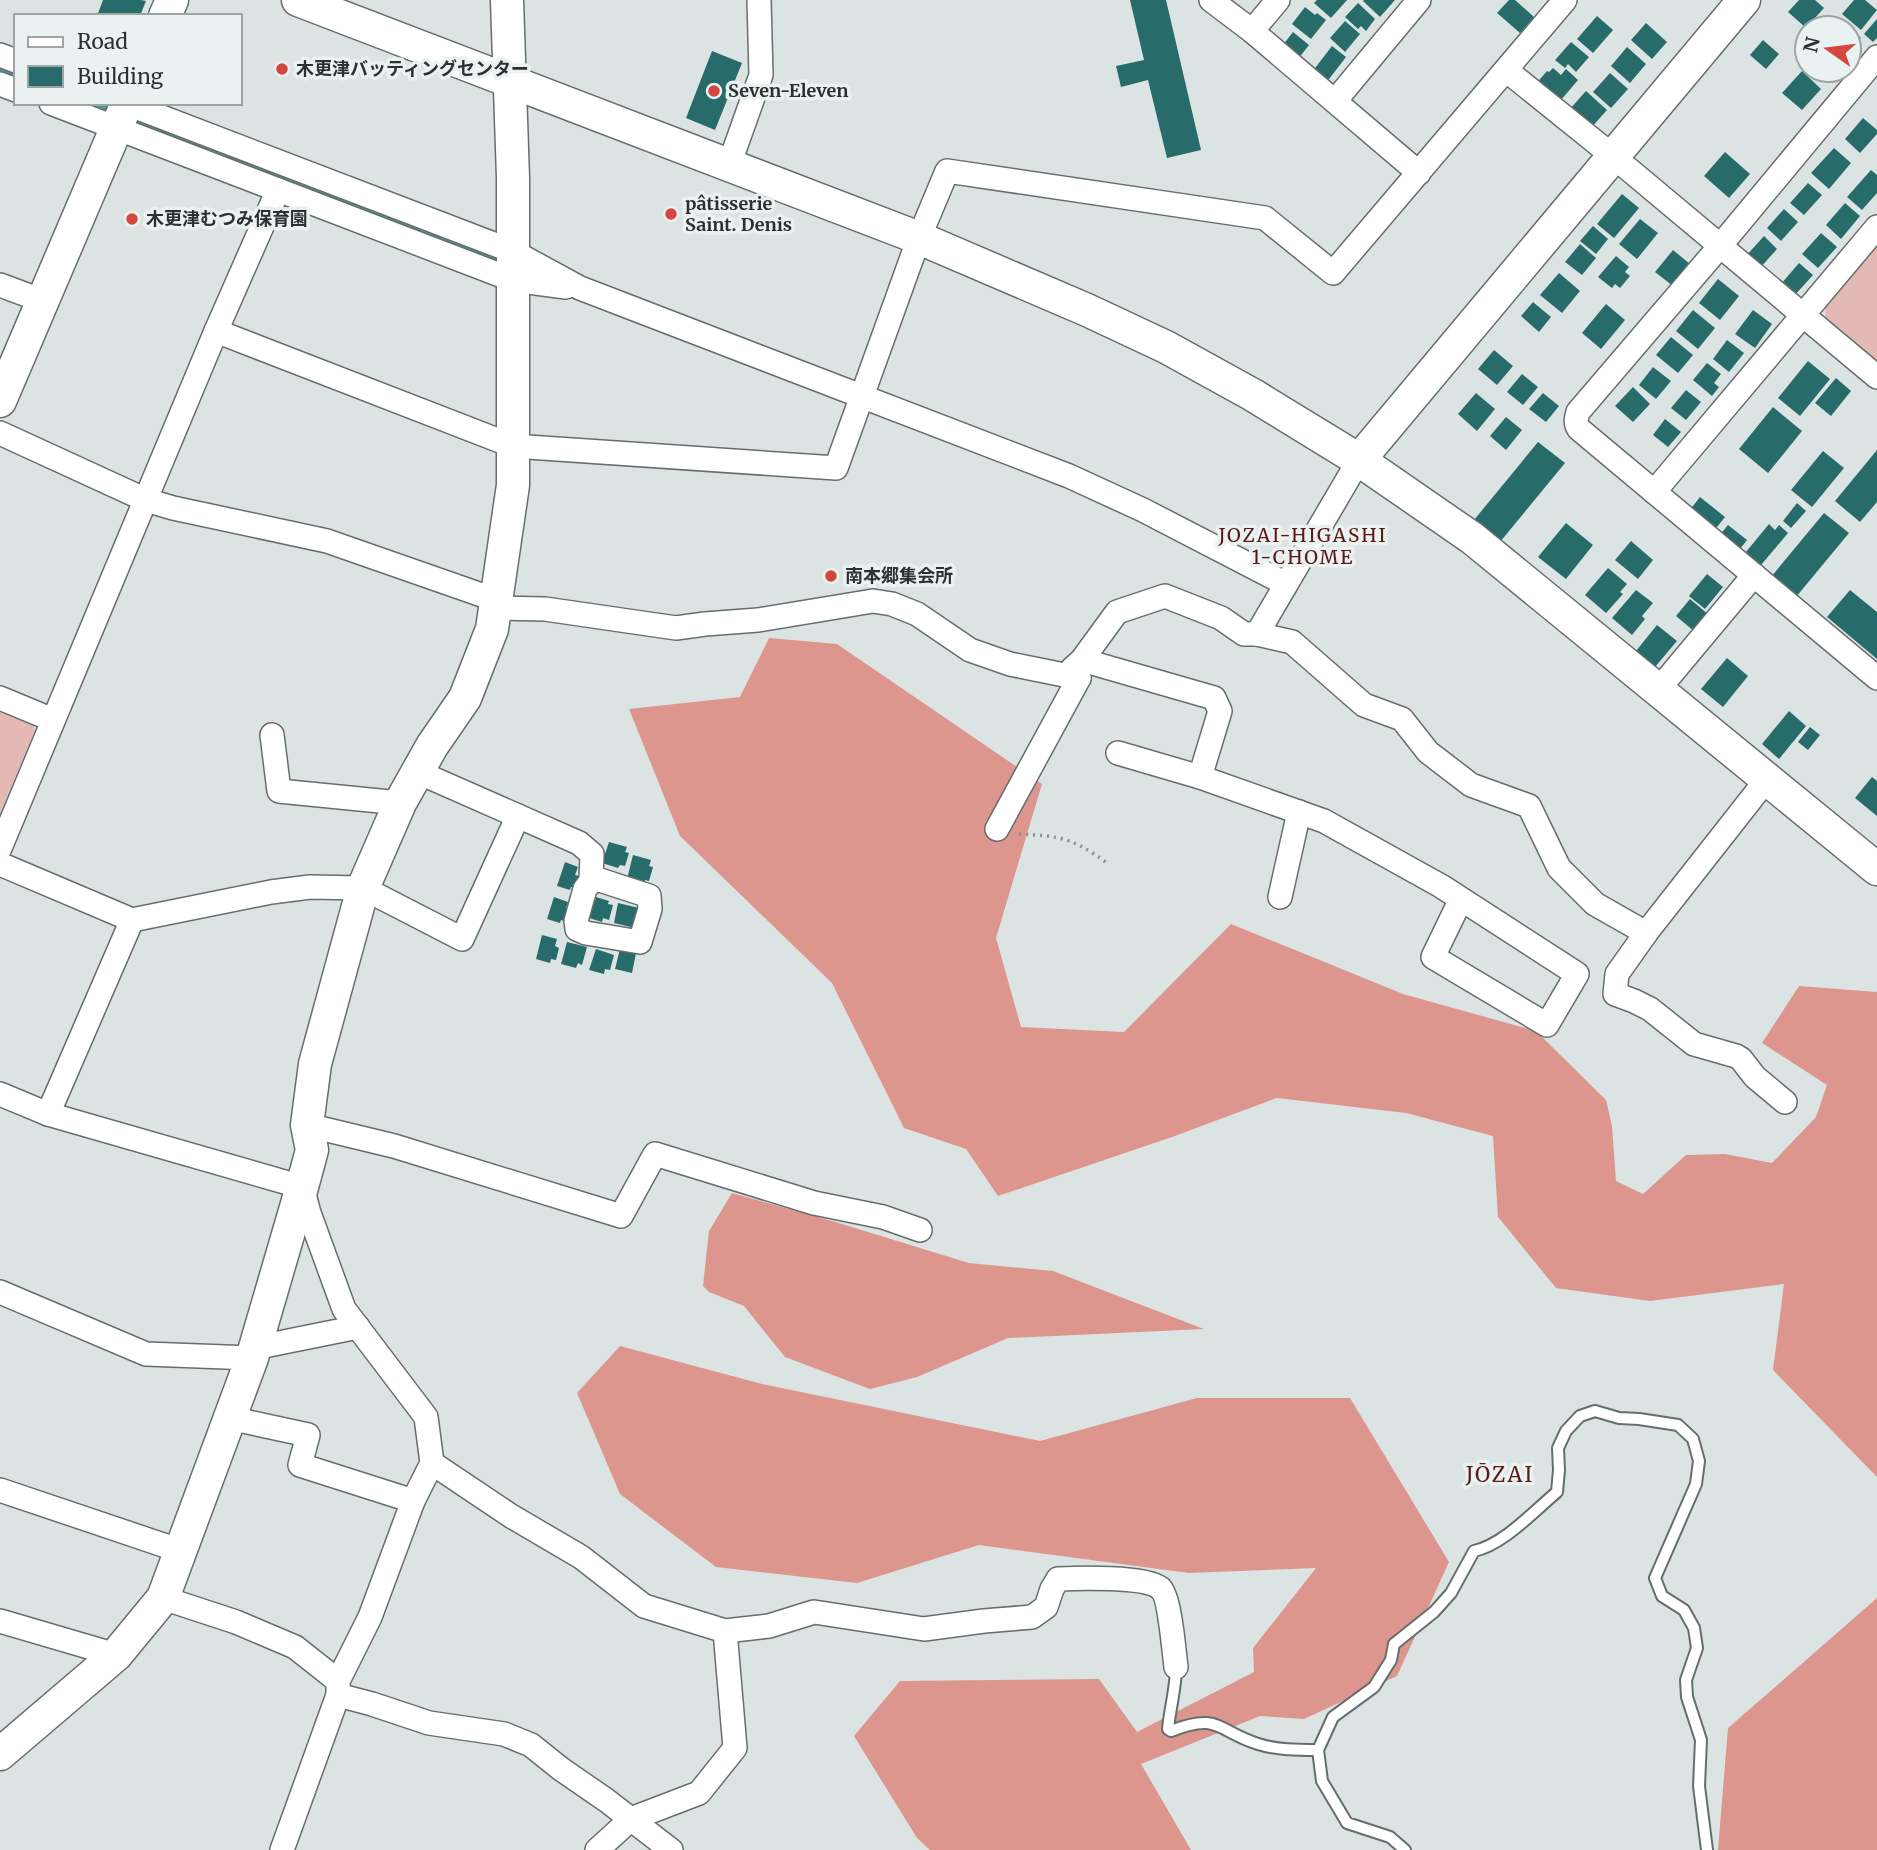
<svg xmlns="http://www.w3.org/2000/svg" width="1877" height="1850" font-family="Merriweather,'Noto Sans JP',serif">
	<rect width="100%" height="100%" fill="#dce4e3"/>
	<g fill="#e5b9b3">
		<path d="M1877 245V363L1825 319 1826 305Z"/>
		<path d="M0 706 31 718 35 730 0 813Z"/>
	</g>
	<g fill="#dc968e">
		<path d="M769 638 837 644 1042 784 996 938 1021 1027 1124 1032 1231 924 1403 994 1536 1031 1606 1100 1612 1126 1616 1181 1643 1194 1686 1155 1725 1154 1772 1163 1816 1117 1827 1085 1762 1043 1799 986 1877 992V1477L1773 1370 1784 1284 1650 1301 1556 1288 1498 1217 1493 1136 1406 1113 1277 1098 1172 1137 998 1196 966 1149 904 1128 832 983 680 836 629 709 740 697Z"/>
		<path d="M732 1193 832 1221 969 1263 1053 1271 1204 1329 1008 1338 917 1377 870 1389 785 1357 744 1306 709 1292 703 1286 709 1231Z"/>
		<path d="M620 1346 762 1384 1040 1441 1197 1398H1350L1449 1562 1397 1676 1304 1719 1260 1716 1141 1764 1191 1850H930L917 1838 854 1736 900 1681 1099 1679 1137 1732 1254 1672 1253 1648 1316 1568 1189 1573 979 1545 857 1583 716 1567 620 1494 577 1393Z"/>
		<path d="M1877 1598V1850H1718L1728 1728Z"/>
	</g>
	<g fill="none" stroke-linecap="round" stroke-linejoin="round">
		<g stroke="#429c99" stroke-width="6">
			<path d="M0 68 16 74"/>
			<path d="M92 103 113 112"/>
			<path d="M130 118 501 260"/>
		</g>
	</g>
	<g fill="#276c6a">
		<path d="M103 0H141L146 1 140 16H97Z"/>
		<path d="M1130 0H1166L1201 150 1167 158 1148 80 1121 87 1116 66 1144 60Z"/>
		<path d="M1317 0H1347L1331 18 1314 3Z"/>
		<path d="M1364 0H1395L1380 17 1363 1Z"/>
		<path d="M1509 0H1515L1534 17 1520 33 1497 13Z"/>
		<path d="M1799 0H1815L1824 8 1806 28 1788 12Z"/>
		<path d="M1854 0H1865L1877 10 1861 30 1842 14Z"/>
		<path d="M1358 3 1375 19 1366 31 1361 26 1358 29 1345 17Z"/>
		<path d="M1305 7 1315 15 1317 13 1326 20 1311 39 1292 24Z"/>
		<path d="M1597 16 1613 30 1593 53 1577 39Z"/>
		<path d="M1877 19V38L1873 42 1864 34Z"/>
		<path d="M1345 21 1360 34 1345 52 1330 38Z"/>
		<path d="M1841 21 1861 38 1849 52V28H1835Z"/>
		<path d="M1646 23 1667 42 1652 59 1631 40Z"/>
		<path d="M1293 32 1309 45 1295 63 1279 50Z"/>
		<path d="M1763 40 1779 54 1766 69 1750 55Z"/>
		<path d="M1571 42 1589 57 1576 72 1568 64 1565 68 1555 60Z"/>
		<path d="M1332 46 1346 57 1326 83 1312 72Z"/>
		<path d="M1627 47 1646 64 1630 83 1611 66Z"/>
		<path d="M712 51 742 63 715 130 686 118Z"/>
		<path d="M1553 68 1561 75 1566 69 1578 80 1561 100 1550 90 1545 95 1535 85 1547 71 1549 72Z"/>
		<path d="M1802 71 1821 89 1802 110 1782 93Z"/>
		<path d="M1610 73 1628 89 1611 108 1593 92Z"/>
		<path d="M1586 91 1607 110 1590 129 1569 110Z"/>
		<path d="M1863 118 1877 130V134L1860 153 1845 139Z"/>
		<path d="M1834 148 1851 163 1829 189 1811 173Z"/>
		<path d="M1725 152 1750 174 1729 198 1704 176Z"/>
		<path d="M1871 170 1877 175V193L1862 210 1847 197Z"/>
		<path d="M1808 183 1822 195 1804 215 1790 203Z"/>
		<path d="M1622 194 1639 208 1614 238 1597 224Z"/>
		<path d="M1845 203 1860 216 1841 239 1826 225Z"/>
		<path d="M1784 209 1798 222 1781 241 1767 228Z"/>
		<path d="M1640 219 1658 233 1637 259 1619 244Z"/>
		<path d="M1593 226 1608 239 1596 254 1580 241Z"/>
		<path d="M1821 233 1837 247 1818 268 1802 254Z"/>
		<path d="M1764 236 1777 249 1760 268 1746 256Z"/>
		<path d="M1580 244 1596 258 1582 275 1565 262Z"/>
		<path d="M1673 250 1690 264 1673 286 1655 272Z"/>
		<path d="M1616 256 1629 267 1625 272 1630 276 1620 288 1615 284 1612 288 1598 277Z"/>
		<path d="M1799 263 1813 275 1794 296 1781 284Z"/>
		<path d="M1559 273 1580 291 1562 313 1540 295Z"/>
		<path d="M1718 279 1739 296 1720 320 1699 303Z"/>
		<path d="M1533 302 1551 317 1539 332 1521 316Z"/>
		<path d="M1606 304 1625 320 1601 349 1582 333Z"/>
		<path d="M1693 310 1715 328 1698 349 1676 331Z"/>
		<path d="M1753 310 1772 324 1755 348 1735 334Z"/>
		<path d="M1671 337 1693 355 1678 373 1656 355Z"/>
		<path d="M1727 340 1744 353 1729 372 1713 359Z"/>
		<path d="M1494 350 1513 366 1497 385 1478 369Z"/>
		<path d="M1808 361 1830 379 1800 416 1778 398Z"/>
		<path d="M1707 363 1721 374 1714 383 1719 387 1712 396 1693 380Z"/>
		<path d="M1653 367 1671 381 1656 399 1639 385Z"/>
		<path d="M1522 374 1538 387 1523 405 1507 392Z"/>
		<path d="M1836 378 1851 391 1831 416 1815 403Z"/>
		<path d="M1633 387 1650 404 1633 422 1615 406Z"/>
		<path d="M1686 390 1701 402 1686 420 1671 408Z"/>
		<path d="M1476 393 1495 409 1477 431 1458 414Z"/>
		<path d="M1543 393 1559 406 1546 422 1529 409Z"/>
		<path d="M1773 407 1802 431 1768 473 1739 449Z"/>
		<path d="M1506 417 1522 430 1506 450 1490 436Z"/>
		<path d="M1665 419 1681 432 1668 447 1653 435Z"/>
		<path d="M1538 442 1565 463 1500 542 1474 520Z"/>
		<path d="M1877 450V502L1860 522 1835 501Z"/>
		<path d="M1823 451 1844 468 1812 507 1791 490Z"/>
		<path d="M1700 497 1725 517 1713 532 1689 511Z"/>
		<path d="M1797 503 1806 511 1791 528 1783 521Z"/>
		<path d="M1824 513 1849 533 1796 597 1771 577Z"/>
		<path d="M1566 523 1593 545 1566 579 1538 557Z"/>
		<path d="M1769 524 1775 530 1779 525 1788 533 1756 571 1741 558Z"/>
		<path d="M1728 525 1747 540 1737 553 1718 537Z"/>
		<path d="M1631 541 1653 560 1638 579 1615 560Z"/>
		<path d="M1608 568 1627 584 1620 592 1623 594 1606 613 1585 595Z"/>
		<path d="M1707 574 1723 587 1705 609 1689 596Z"/>
		<path d="M1636 590 1653 603 1642 616 1645 619 1632 635 1612 618Z"/>
		<path d="M1850 590 1877 612V659L1827 617Z"/>
		<path d="M1690 599 1709 615 1695 632 1676 616Z"/>
		<path d="M1657 625 1677 641 1655 667 1636 651Z"/>
		<path d="M1727 658 1748 676 1723 707 1701 689Z"/>
		<path d="M1789 711 1806 726 1779 759 1762 744Z"/>
		<path d="M1810 727 1820 735 1808 750 1798 742Z"/>
		<path d="M1872 777 1877 781V816L1855 798Z"/>
		<path d="M609 842 627 847 625 852 629 853 625 866 620 865 618 868 602 863Z"/>
		<path d="M633 855 651 860 649 866 653 867 649 881 645 880 644 883 627 879Z"/>
		<path d="M565 862 578 867 575 875 579 876 575 888 571 887 570 890 557 886Z"/>
		<path d="M554 897 568 902 566 908 570 909 566 922 561 920 560 923 547 919Z"/>
		<path d="M596 897 609 901 608 904 613 905 609 920 603 918 602 922 589 918Z"/>
		<path d="M618 903 639 908 635 928 614 923Z"/>
		<path d="M542 935 557 939 555 946 559 948 556 960 551 959 550 963 536 959Z"/>
		<path d="M567 942 587 947 582 965 578 963 576 968 561 964Z"/>
		<path d="M596 949 614 955 610 970 605 969 604 974 589 970Z"/>
		<path d="M620 949 636 953 632 973 615 969Z"/>
	</g>
	<g fill="none" stroke-linecap="round" stroke-linejoin="round">
		<defs>
			<g id="lane">
				<path d="M1176 1667C1176 1688 1170 1708 1168 1729L1171 1731C1219 1712 1217 1731 1258 1744 1277 1750 1298 1750 1318 1750"/>
				<path d="M1405 1850 1390 1837 1347 1823 1322 1781 1318 1750 1333 1717 1374 1687 1391 1660 1394 1644 1434 1612 1451 1593 1474 1551C1503 1545 1533 1512 1557 1492L1559 1470 1558 1448 1566 1431 1580 1416 1595 1411 1619 1418 1639 1419 1678 1425 1693 1439 1699 1461 1696 1484 1655 1578 1662 1596 1684 1610 1694 1628 1697 1648 1686 1680 1687 1697 1701 1740 1699 1786 1707 1850"/>
			</g>
			<g id="street">
				<path d="M1211 0 1252 31 1419 173"/>
				<path d="M1252 31 1278 0"/>
				<path d="M0 55 16 61"/>
				<path d="M1877 57 1720 246 1578 412C1576 419 1575 423 1579 429L1877 678"/>
				<path d="M1506 70 1614 157 1877 377"/>
				<path d="M0 84 16 90"/>
				<path d="M1335 101 1419 0"/>
				<path d="M51 103 513 280 566 287"/>
				<path d="M125 103 512 251 580 288 1069 476 1143 510 1286 584"/>
				<path d="M729 165 761 75 759 0"/>
				<path d="M0 285 43 301"/>
				<path d="M216 331 513 446 836 468 919 238 947 171 1265 218 1333 273 1565 0"/>
				<path d="M0 433 146 500 173 508 327 541 496 600"/>
				<path d="M1654 492 1877 227"/>
				<path d="M495 608 545 609 676 628 705 624 758 620 873 601 892 604 917 614 970 650 1010 664 1079 678"/>
				<path d="M1257 634 1359 460"/>
				<path d="M1082 660 1214 698 1220 711 1200 777"/>
				<path d="M1658 690 1754 575"/>
				<path d="M0 698 53 720"/>
				<path d="M272 735 279 791 400 803"/>
				<path d="M1118 753 1200 777 1324 821 1441 886 1577 974 1547 1025 1433 957 1461 899"/>
				<path d="M418 772 579 843 592 854 591 881 585 889 576 921 577 929 586 933 640 942 650 909 649 896 600 880 591 881"/>
				<path d="M1767 779 1646 933 1617 974 1615 994 1634 1001 1650 1009 1694 1044 1736 1056 1741 1059 1755 1077 1785 1102"/>
				<path d="M997 829 1079 678 1072 669 1082 660 1117 612 1165 596 1221 618 1244 634H1257L1292 642 1364 705 1402 719 1428 752 1471 785 1529 806 1559 868 1595 904 1646 933"/>
				<path d="M0 848 216 331 278 190"/>
				<path d="M0 864 132 920 271 892 310 887 363 888 462 939 518 816"/>
				<path d="M1280 897 1299 812"/>
				<path d="M0 1094 48 1114 302 1187 309 1213 344 1309 426 1417 432 1463 413 1501 370 1617 338 1681V1695L282 1850"/>
				<path d="M48 1114 132 920"/>
				<path d="M307 1125 394 1146 621 1216 655 1154 814 1203 883 1217 920 1230"/>
				<path d="M0 1292 146 1354 252 1358"/>
				<path d="M254 1348 358 1327"/>
				<path d="M229 1418 308 1435 300 1465 413 1501"/>
				<path d="M432 1463 511 1516 581 1557 644 1606 725 1631 769 1626 814 1612 924 1629 984 1621 1032 1617 1046 1607 1052 1589 1058 1579C1078 1578 1145 1576 1160 1588 1170 1596 1174 1653 1176 1667"/>
				<path d="M0 1490 181 1551"/>
				<path d="M163 1598 236 1622 295 1647 338 1681"/>
				<path d="M0 1621 116 1655"/>
				<path d="M338 1695 372 1704 429 1723 504 1734 531 1745 561 1769 606 1800 671 1850"/>
				<path d="M597 1850 631 1819 699 1793 735 1748 725 1631"/>
			</g>
			<g id="secondary">
				<path d="M298 0 919 238 1087 310 1166 347 1253 395 1359 460 1472 538 1877 869"/>
				<path d="M165 16 172 0"/>
				<path d="M0 401 127 103"/>
				<path d="M1359 460 1744 0"/>
				<path d="M0 1754 116 1655 163 1598 252 1358 302 1187 312 1150 307 1125 315 1064 363 888 400 803 432 746 465 698 492 629 513 485V178L507 0"/>
			</g>
		</defs>
		<use href="#lane" stroke="#666d6d" stroke-width="14"/>
		<use href="#street" stroke="#666d6d" stroke-width="26"/>
		<use href="#secondary" stroke="#666d6d" stroke-width="35"/>
		<path stroke="#8b9191" stroke-width="3.5" stroke-dasharray="2 5" stroke-linecap="butt" d="M1019 834C1060 836 1073 838 1107 863"/>
		<use href="#lane" stroke="#fff" stroke-width="10"/>
		<use href="#street" stroke="#fff" stroke-width="23"/>
		<use href="#secondary" stroke="#fff" stroke-width="32"/>
	</g>
	<g fill="#d5463f" stroke="#e9f1f1" stroke-width="2.5">
		<circle cx="282" cy="69" r="7"/>
		<circle cx="714" cy="91" r="7"/>
		<circle cx="671" cy="214" r="7"/>
		<circle cx="132" cy="219" r="7"/>
		<circle cx="831" cy="576" r="7"/>
	</g>
	<g text-anchor="middle" stroke-width="7" stroke-linejoin="round" paint-order="stroke">
		<g font-size="18" font-weight="bold" fill="#2d3030" stroke="#e9f1f1" text-anchor="start">
			<text x="296" y="75">木更津バッティングセンター</text>
			<text x="728" y="97">Seven-Eleven</text>
			<text x="685" y="210">pâtisserie<tspan x="685" dy="21">Saint. Denis</tspan></text>
			<text x="146" y="225">木更津むつみ保育園</text>
			<text x="845" y="582">南本郷集会所</text>
		</g>
		<g font-size="19" letter-spacing="2" fill="#5c1815" stroke="#e9f1f1">
			<text x="1303" y="542">JOZAI-HIGASHI<tspan x="1303" dy="22">1-CHOME</tspan></text>
		</g>
		<g font-size="21" letter-spacing="2" fill="#5c1815" stroke="#e9f1f1">
			<text x="1500" y="1482">JŌZAI</text>
		</g>
	</g>
	<rect x="14" y="14" width="228" height="91" fill="#e9f1f1" stroke="#9ea4a4" stroke-width="2"/>
	<rect x="28" y="37" width="35" height="10" fill="#ffffff" stroke="#9ea4a4" stroke-width="2"/>
	<text x="77" y="49" font-size="21" fill="#2d3030">Road</text>
	<rect x="28" y="66" width="35" height="21" fill="#276c6a" stroke="#9ea4a4" stroke-width="2"/>
	<text x="77" y="84" font-size="21" fill="#2d3030">Building</text>
	<g transform="translate(1828 49) rotate(284)"><circle r="33" fill="#e9f1f1" stroke="#9ea4a4" stroke-width="2"/>
	<path d="M0-5L12 26L0 18L-12 26Z" fill="#d5463f"/>
	<text y="-10" font-size="19" font-weight="bold" text-anchor="middle" fill="#2d3030">N</text>
	</g>
</svg>
